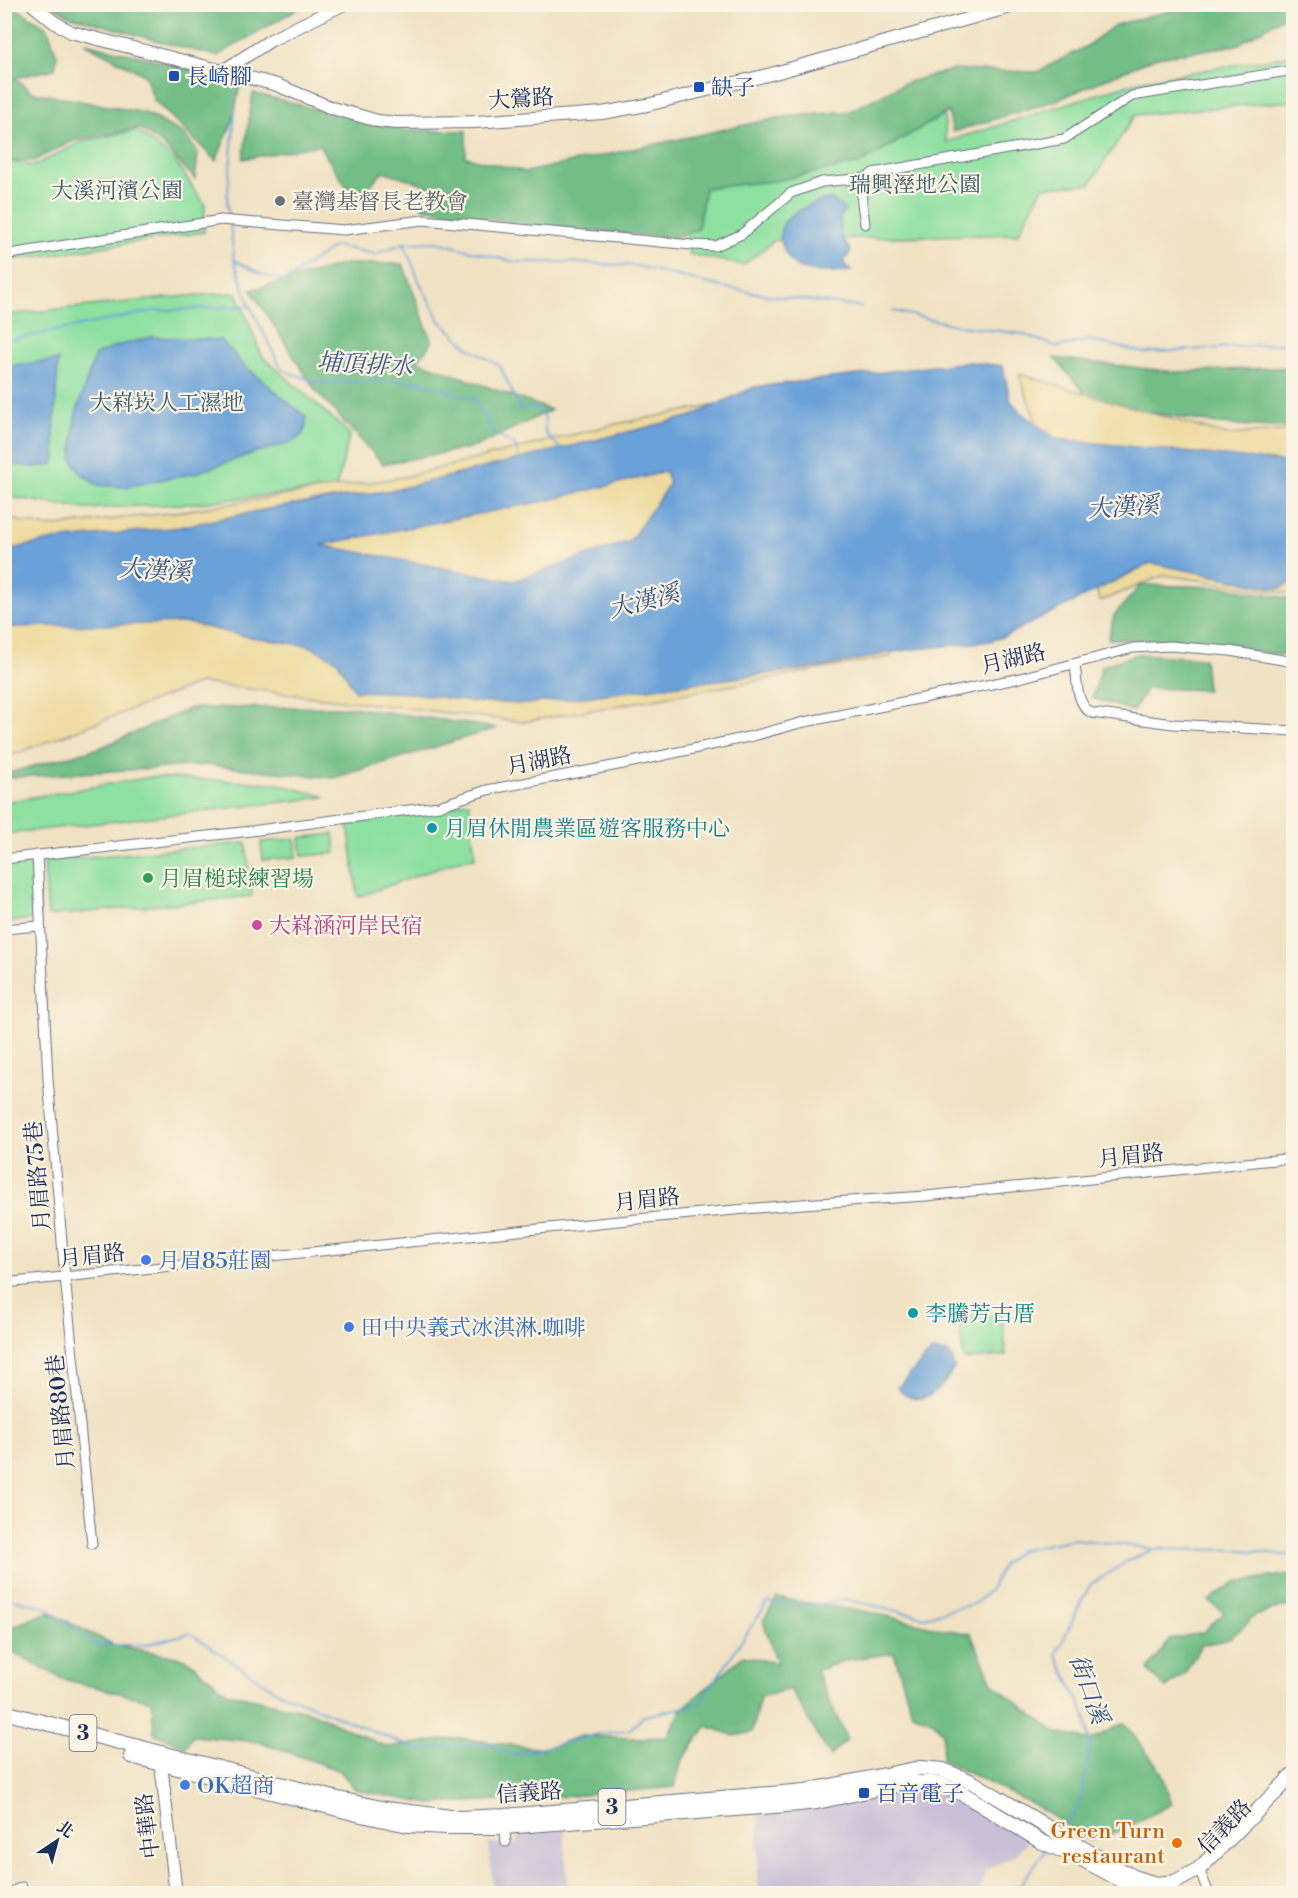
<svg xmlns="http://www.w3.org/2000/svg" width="1298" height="1898" font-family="'Libre Bodoni','Noto Serif TC',serif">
	<rect width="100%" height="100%" fill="#fcf5e5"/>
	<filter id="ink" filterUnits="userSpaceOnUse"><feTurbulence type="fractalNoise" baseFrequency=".0167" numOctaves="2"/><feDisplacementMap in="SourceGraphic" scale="12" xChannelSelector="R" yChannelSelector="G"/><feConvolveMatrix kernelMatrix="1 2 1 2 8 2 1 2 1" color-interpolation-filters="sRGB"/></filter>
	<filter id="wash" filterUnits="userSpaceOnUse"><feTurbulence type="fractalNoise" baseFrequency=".008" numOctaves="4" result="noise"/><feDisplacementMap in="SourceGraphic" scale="24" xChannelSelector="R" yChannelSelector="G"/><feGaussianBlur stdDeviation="1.35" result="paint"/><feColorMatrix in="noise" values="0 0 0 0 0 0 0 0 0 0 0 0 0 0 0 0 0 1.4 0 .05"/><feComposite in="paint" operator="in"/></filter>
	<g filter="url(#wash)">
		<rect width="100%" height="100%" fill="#f0e2c3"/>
		<g fill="#c9bfd7">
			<path d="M926 1785 950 1789 1032 1836 1014 1856 985 1870 980 1889 982 1893 757 1894 759 1811Z"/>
			<path d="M564 1825 568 1893H494L488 1843H518V1829Z"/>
		</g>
		<g fill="#8de0a0" stroke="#54887f" stroke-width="1.5">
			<path d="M1293 55V101L1135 115 1090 184 1043 187 1018 234 775 240 743 265 689 254 681 170 845 153 944 115 946 142 1139 81Z"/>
			<path d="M137 130 175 161 205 205 204 232 5 261 4 161 34 166 81 142Z"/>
			<path d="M237 293 262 356 350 434 336 488 197 503 84 509 5 496 4 315 196 295Z"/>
			<path d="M151 777 275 783 326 797 5 834V802Z"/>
			<path d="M469 802 475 858 459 860 358 897 348 824Z"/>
			<path d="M334 834 336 853 302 856 300 838Z"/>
			<path d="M295 839 297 857 263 860 261 842Z"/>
			<path d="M246 843 252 896 48 916 44 861Z"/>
			<path d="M36 856 40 918 5 923 4 860Z"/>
			<path d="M986 1307 987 1316 1002 1315 1006 1355 964 1360 958 1320 973 1318 972 1309Z"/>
		</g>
		<g fill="#72be86" stroke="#467672" stroke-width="1.5">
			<path d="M4 5H10L47 27 57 55 55 69 15 78 32 92 145 113 184 134 198 153 195 179 163 145 139 128 73 141 33 161H5Z"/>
			<path d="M52 5H304L217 56 165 43 68 15Z"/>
			<path d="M931 5H985L936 18Z"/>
			<path d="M1192 5H1293V11L1237 45 1157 57 1057 100 953 132 948 112 861 163 774 181 705 188 698 229 677 238 551 228 422 208 427 185 383 171 356 201 319 145 243 159 253 93 319 110 404 130 466 131V157L526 172 777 118 850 111 905 83 952 70 1037 72 1087 46 1115 25Z"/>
			<path d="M84 43 199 70 240 85 233 120 216 161 154 100 145 75Z"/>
			<path d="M345 264H403L432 342 417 361 551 410 475 447 383 464 316 391 251 290Z"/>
			<path d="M1054 358 1175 372 1293 367V428L1218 424 1093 402Z"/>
			<path d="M1141 585 1223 587 1293 599V657L1193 641 1108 639 1114 615Z"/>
			<path d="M1137 654 1204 658 1207 690 1147 688 1133 711 1092 698 1102 666Z"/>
			<path d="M351 707 497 728 334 778 207 765 5 778V774L102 747 191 708Z"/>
			<path d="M1283 1575 1293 1576V1606L1281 1607 1255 1616 1229 1639 1201 1645 1185 1673 1166 1688 1148 1670 1169 1640 1203 1632 1224 1613 1209 1601 1236 1582Z"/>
			<path d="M777 1598 868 1612 942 1629 971 1634 993 1684 1057 1733 1091 1740 1124 1723 1161 1771 1172 1804 1122 1830 1091 1840 1034 1805 942 1760 943 1733 934 1722 912 1713 894 1653 845 1660 816 1671 847 1739 830 1756 790 1689 760 1697 752 1732 735 1736 707 1726 681 1762 675 1787 571 1796 430 1804 356 1790 340 1771 261 1742 193 1736 185 1747 154 1733 152 1701 62 1679 17 1654 5 1650V1624L11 1627 48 1612 112 1644 186 1659 228 1693 311 1712 387 1747 459 1738 542 1749 581 1736 636 1738 667 1737 682 1709 743 1656 777 1663 763 1621Z"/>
		</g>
		<g fill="#eeda9e" stroke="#84847e" stroke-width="1.5">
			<path d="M1019 374 1226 435 1293 430V594L1165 575 1100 601Z"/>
			<path d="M848 380 891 657 523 722 200 683 5 758V518L47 527 176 512 404 477 616 424Z"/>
		</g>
		<g fill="#6aa1d8" stroke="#42689b" stroke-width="1.5" fill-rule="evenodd">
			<path d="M823 200H833L845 210 840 216 841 236 851 251 843 263 851 271C838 272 812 273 800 268 784 260 774 235 786 220 796 210 810 205 823 200Z"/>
			<path d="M151 337 221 340 245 366 306 417V427L302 435 291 443 257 452 196 473 125 487 97 485 80 472 72 459 75 417 95 355 117 346Z"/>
			<path d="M58 360 54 435 56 458 52 465 31 467 5 463V366Z"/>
			<path d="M969 362 1003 366 1010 400 1020 412 1057 439 1293 463V582L1278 589 1151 563 1005 636 990 641 898 651 823 667 527 704 471 702 414 693 355 691 337 660 309 646 248 637 188 623 13 627 5 631V550L54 540 180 527 273 508 398 489 692 416 754 387ZM665 472 669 484 630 541 513 581 321 545 545 501Z"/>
			<path d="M932 1351 948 1353 952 1358 954 1368C941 1390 921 1413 897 1388Z"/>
		</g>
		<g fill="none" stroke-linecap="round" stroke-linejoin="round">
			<g stroke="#6aa1d8" stroke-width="2">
				<path d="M229 218 227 203 235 111"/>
				<path d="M230 224 234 260 250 306 282 370 317 382 417 381 476 400 494 433 515 445 520 462"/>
				<path d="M404 243 419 281 439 320 469 348 500 366 520 409 534 407 545 418V433L563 451"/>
				<path d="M234 260 261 274 284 281 335 246 375 254 404 243 437 242 514 262H563L637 266 722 287 773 296 861 307"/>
				<path d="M893 311 960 326 1022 334 1058 347 1089 340 1145 353 1294 343"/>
				<path d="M4 341 154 311 250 306"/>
				<path d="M4 1597 45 1607 97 1645H145L190 1633 276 1691 418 1750 481 1743 514 1755 599 1734 629 1730 644 1716 699 1704 768 1602 809 1607 844 1599 924 1617 976 1603 990 1590 1003 1564 1020 1550 1075 1539 1154 1549"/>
				<path d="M1062 1829 1080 1805 1090 1747 1086 1716 1056 1654 1090 1585 1126 1562 1154 1549 1243 1550 1294 1556"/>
				<path d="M1013 1894 1046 1850"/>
			</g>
		</g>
	</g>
	<g filter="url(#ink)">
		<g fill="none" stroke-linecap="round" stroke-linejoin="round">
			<defs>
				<g id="street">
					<path d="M865 224C863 206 855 185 873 173L1064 139 1132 96 1294 70"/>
					<path d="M4 255 221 220 344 230 423 220 692 245 716 246 742 234 791 193 822 182 866 178"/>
					<path d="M1075 664C1077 680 1076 706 1092 713L1173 724 1294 731"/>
					<path d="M37 855 48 1079 65 1277 92 1544"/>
					<path d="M4 859 251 831 439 806 487 790 623 764 753 736 800 723 1016 679 1133 648 1170 646 1230 651 1294 662"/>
					<path d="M4 929 39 926"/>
					<path d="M4 1283 658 1217 802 1204 926 1196 1294 1158"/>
					<path d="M504 1821 506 1842"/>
					<path d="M1199 1869 1209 1894"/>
					<path d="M8 1894 22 1887"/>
				</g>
				<g id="secondary">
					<path d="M32 4 54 22 71 32 277 85 332 108 378 121 396 123 475 122 602 113 647 105 771 74 1021 4"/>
					<path d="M223 71 271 40 344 4"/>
					<path d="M162 1755 161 1764 176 1894"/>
				</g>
				<g id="primary">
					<path d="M4 1712 334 1798 386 1809 459 1818 504 1816 805 1791 920 1768 943 1770 972 1782 1111 1865 1136 1878 1156 1884 1175 1882 1199 1869 1294 1774"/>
					<path d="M131 1756 361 1815 408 1825 447 1827H504L799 1804 817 1802 904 1783H929L940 1784 965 1795 1042 1842 1080 1858 1132 1886 1148 1892H1168"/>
				</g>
			</defs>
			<use href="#street" stroke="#666e81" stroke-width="11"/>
			<use href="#secondary" stroke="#666e81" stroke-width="14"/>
			<use href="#primary" stroke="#666e81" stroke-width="16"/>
			<use href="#street" stroke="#fff" stroke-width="9"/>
			<use href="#secondary" stroke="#fff" stroke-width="12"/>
			<use href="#primary" stroke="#fff" stroke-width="14"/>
		</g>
	</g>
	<g fill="#1a4fb4" stroke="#fcf5e5" stroke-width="2">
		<rect x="168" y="70" width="12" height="12" rx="3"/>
		<rect x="693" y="81" width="12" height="12" rx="3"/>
		<rect x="858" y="1787" width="12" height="12" rx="3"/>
	</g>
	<circle fill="#6b7280" stroke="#fcf5e5" stroke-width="2" cx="280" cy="201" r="6"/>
	<g fill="#0f9aa8" stroke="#fcf5e5" stroke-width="2">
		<circle cx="432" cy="828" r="6"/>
		<circle cx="913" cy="1313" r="6"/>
	</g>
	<circle fill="#2e9e5b" stroke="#fcf5e5" stroke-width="2" cx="148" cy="878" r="6"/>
	<circle fill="#d1479c" stroke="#fcf5e5" stroke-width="2" cx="257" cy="925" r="6"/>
	<g fill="#3f7fe0" stroke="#fcf5e5" stroke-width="2">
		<circle cx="146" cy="1260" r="6"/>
		<circle cx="349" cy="1327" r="6"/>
		<circle cx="185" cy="1785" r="6"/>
	</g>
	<circle fill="#e8710a" stroke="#fcf5e5" stroke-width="2" cx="1177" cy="1843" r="6"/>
	<g text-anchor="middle" stroke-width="4.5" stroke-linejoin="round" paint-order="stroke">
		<g fill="#fcf5e5" stroke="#5e6a86" stroke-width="1.5">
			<rect x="69.5" y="1715" width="27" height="36" rx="4.5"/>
			<rect x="598.5" y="1789" width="27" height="36" rx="4.5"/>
		</g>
		<g font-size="21" font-weight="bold" fill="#1b2f5e">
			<text x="83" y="1740">3</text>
			<text x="612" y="1814">3</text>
		</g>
		<g font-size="22" fill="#164399" stroke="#fcf5e5" text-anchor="start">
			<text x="186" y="84">長崎腳</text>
			<text x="711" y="95">缺子</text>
			<text x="876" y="1801">百音電子</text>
		</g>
		<g font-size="22" fill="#1b2f5e" stroke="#fcf5e5">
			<text transform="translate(521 98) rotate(-4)" y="8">大鶯路</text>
			<text transform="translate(1013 658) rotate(-13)" y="8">月湖路</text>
			<text transform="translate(539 760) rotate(-11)" y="8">月湖路</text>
			<text transform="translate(1131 1155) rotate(-6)" y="8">月眉路</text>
			<text transform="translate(37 1176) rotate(-95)" y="8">月眉路75巷</text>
			<text transform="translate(647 1199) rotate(-6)" y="8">月眉路</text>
			<text transform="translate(92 1255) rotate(-6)" y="8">月眉路</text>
			<text transform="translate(60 1412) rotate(-96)" y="8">月眉路80巷</text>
			<text transform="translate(529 1792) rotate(-4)" y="8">信義路</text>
			<text transform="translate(147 1826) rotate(-97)" y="8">中華路</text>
			<text transform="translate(1224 1826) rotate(-46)" y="8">信義路</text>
		</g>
		<g font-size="22" fill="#385b6e" stroke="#fcf5e5">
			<text x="915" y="192">瑞興溼地公園</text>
			<text x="117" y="198">大溪河濱公園</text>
			<text x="167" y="410">大嵙崁人工濕地</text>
		</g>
		<g font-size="22" fill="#5b616d" stroke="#fcf5e5" text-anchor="start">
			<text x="292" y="209">臺灣基督長老教會</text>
		</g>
		<g font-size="22" fill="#0d838f" stroke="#fcf5e5" text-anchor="start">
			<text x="444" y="836">月眉休閒農業區遊客服務中心</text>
			<text x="925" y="1321">李騰芳古厝</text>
		</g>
		<g font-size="22" fill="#27864d" stroke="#fcf5e5" text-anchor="start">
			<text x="160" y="886">月眉槌球練習場</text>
		</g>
		<g font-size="22" fill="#b23c85" stroke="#fcf5e5" text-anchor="start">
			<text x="269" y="933">大嵙涵河岸民宿</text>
		</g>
		<g font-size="22" fill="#366cbe" stroke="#fcf5e5" text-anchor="start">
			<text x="158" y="1268">月眉85莊園</text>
			<text x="361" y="1335">田中央義式冰淇淋.咖啡</text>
			<text x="197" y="1793">OK超商</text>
		</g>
		<g font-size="22" fill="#c56008" stroke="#fcf5e5" text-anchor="end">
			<text x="1165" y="1838">Green Turn<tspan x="1165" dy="25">restaurant</tspan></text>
		</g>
		<g font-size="24" font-style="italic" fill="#375789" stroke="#fcf5e5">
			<text transform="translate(365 364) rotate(3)" y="8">埔頂排水</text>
			<text transform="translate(1123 507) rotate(-4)" y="8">大漢溪</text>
			<text transform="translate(155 570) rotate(3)" y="8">大漢溪</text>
			<text transform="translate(644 601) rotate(-14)" y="8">大漢溪</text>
			<text transform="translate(1089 1689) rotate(70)" y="8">街口溪</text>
		</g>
	</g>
	<rect width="1298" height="1898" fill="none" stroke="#fcf5e5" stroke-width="24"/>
	<g transform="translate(57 1841) rotate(36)" stroke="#fcf5e5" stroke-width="4.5" paint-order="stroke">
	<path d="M0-4.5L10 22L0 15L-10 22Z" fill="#1b2f5e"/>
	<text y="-9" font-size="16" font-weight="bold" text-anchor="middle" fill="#1b2f5e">北</text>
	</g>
</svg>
